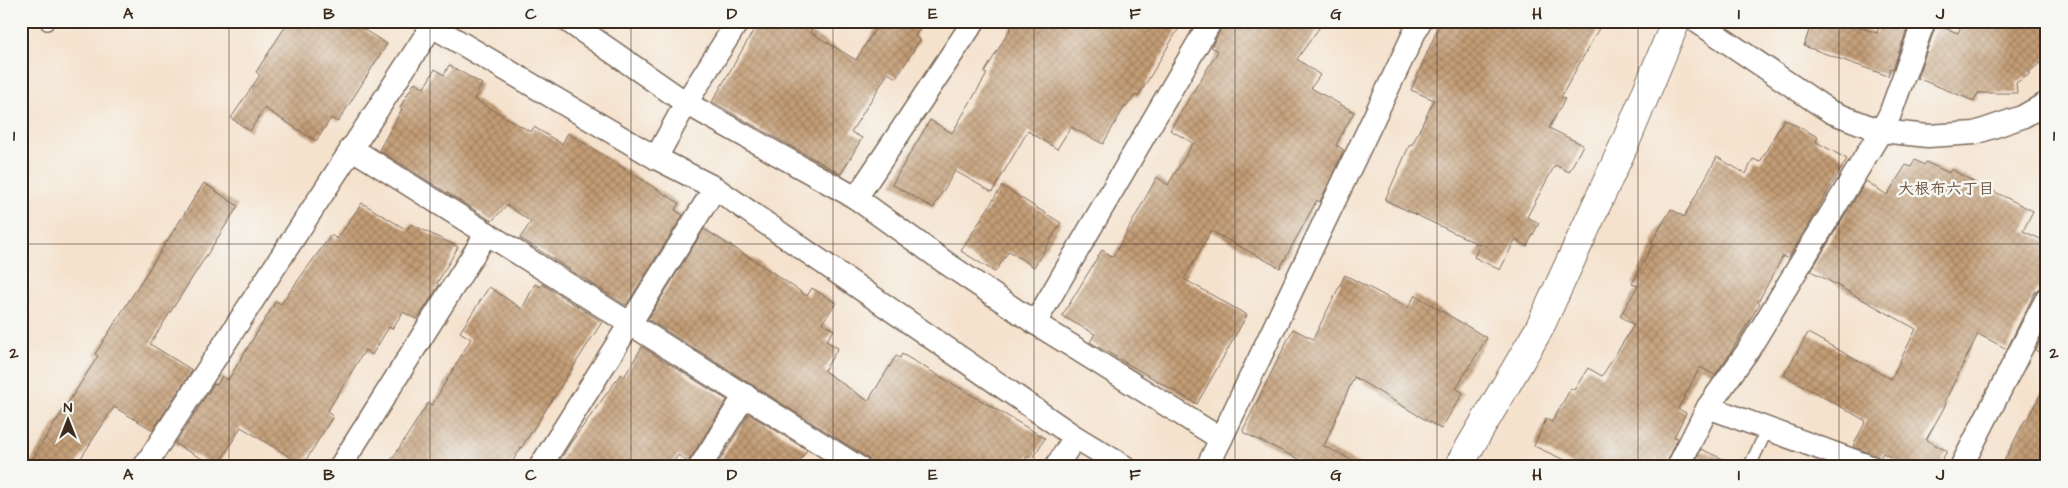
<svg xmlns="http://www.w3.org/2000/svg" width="2068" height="488" font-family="'Architects Daughter','Klee One',sans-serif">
	<defs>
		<pattern id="building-cross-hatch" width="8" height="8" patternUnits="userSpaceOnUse" patternTransform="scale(1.25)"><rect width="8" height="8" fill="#c39d76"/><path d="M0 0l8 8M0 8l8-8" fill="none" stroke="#a08060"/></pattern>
	</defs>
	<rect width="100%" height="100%" fill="#f6f6f2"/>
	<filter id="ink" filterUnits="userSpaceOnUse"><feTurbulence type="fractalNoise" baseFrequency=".02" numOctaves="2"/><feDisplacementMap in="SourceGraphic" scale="10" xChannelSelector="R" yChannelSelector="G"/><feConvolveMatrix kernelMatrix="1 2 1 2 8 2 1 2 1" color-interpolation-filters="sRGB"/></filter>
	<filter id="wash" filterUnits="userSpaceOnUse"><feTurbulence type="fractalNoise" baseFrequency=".0096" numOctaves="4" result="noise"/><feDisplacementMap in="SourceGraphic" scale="20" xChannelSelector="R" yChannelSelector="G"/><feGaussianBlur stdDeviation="1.12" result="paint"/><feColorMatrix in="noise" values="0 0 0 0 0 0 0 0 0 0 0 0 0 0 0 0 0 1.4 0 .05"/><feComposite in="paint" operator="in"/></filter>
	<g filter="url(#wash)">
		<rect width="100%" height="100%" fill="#f5e2cd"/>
		<g id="blocks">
			<g fill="url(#building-cross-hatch)">
				<path d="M289 21H350L387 44 338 122 331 118 316 141 264 108 250 131 231 118 260 75 256 72Z"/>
				<path d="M759 21H816L810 32 856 60 880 21H924L915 36 920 40 896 78 888 73 851 132 862 138 841 174 712 102Z"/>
				<path d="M1015 21H1183L1138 97 1135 95 1126 107 1125 106 1103 144 1071 127 1057 149 1028 131 992 192 955 171 933 208 892 184 930 120 952 133 987 74 984 73Z"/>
				<path d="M1225 21H1324L1297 59 1320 75 1311 88 1354 112 1336 145 1344 150 1320 202 1317 200 1280 268 1211 231 1184 279 1247 315 1197 404 1090 342 1095 334 1062 316 1102 250 1113 257 1157 177 1168 185 1193 143 1170 130 1218 51 1211 47Z"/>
				<path d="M1441 21H1603L1561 97 1565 99 1549 128 1583 145 1569 172 1555 165 1527 217 1539 223 1527 246 1515 240 1500 270 1474 257 1480 245 1385 200 1410 144 1412 145 1434 100 1411 90Z"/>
				<path d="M1812 21H1841L1877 33 1881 21H1910L1893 69 1890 68 1888 76 1804 46Z"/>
				<path d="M1963 21H2047V57L2028 73 2030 74 2016 83 2017 93H1978L1974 101 1917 78 1936 25 1958 33Z"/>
				<path d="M449 65 482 84 474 99 531 132 534 127 562 144 568 133 679 203 675 210 683 215 626 305 520 238 531 222 507 205 492 221 379 150 402 109 400 107 415 82 424 88 435 69 444 75Z"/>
				<path d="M1784 119 1818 137 1816 142 1847 159 1788 259 1783 256 1758 302 1760 303 1729 355 1715 375 1700 367 1678 409 1686 413 1674 437 1678 438 1665 467H1580L1534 446 1546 419 1552 422 1571 388 1574 390 1588 368 1602 376 1634 325 1620 316 1638 286 1632 284 1653 244 1651 243 1671 209 1684 217 1717 157 1746 174 1753 159 1760 162Z"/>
				<path d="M1915 160 1924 165 1926 162 1949 173 1951 169 1988 190 1989 189 2033 211 2023 231 2047 242V285L2040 287 2035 292 2007 349 1978 334 1944 403 1946 404 1926 440 1947 451 1938 467H1908L1883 453 1880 458 1853 446 1866 421 1784 375 1808 333 1891 379 1916 329 1811 271 1866 181 1887 195 1906 165 1911 167Z"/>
				<path d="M204 183 238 206 150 344 192 370 153 430 114 407 75 467H27L98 356 95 354Z"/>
				<path d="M1002 186 1061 223 1034 267 1009 251 995 272 961 251Z"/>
				<path d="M362 203 407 230 411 224 458 247 437 283 439 285 420 315 416 319 403 312 392 329 389 327 372 355 365 350 327 412 333 416 303 465 241 427 217 467 175 444 214 384 217 385 222 376 228 380 276 301 281 304 331 235 337 239Z"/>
				<path d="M704 229 763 266 807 296 812 288 836 303 822 323 834 330 826 341 838 348 824 371 868 401 896 356 900 358 902 354 1043 437 1045 438 1033 458 1028 455 1023 463 1019 460 1015 467H871L869 460 865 456 648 319Z"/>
				<path d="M1345 275 1408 308 1415 295 1487 338 1456 388 1463 393 1441 429 1354 377 1324 446 1366 467H1316L1244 433 1243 430 1293 329 1313 339Z"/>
				<path d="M535 284 540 287 542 284 602 322 509 467H387L428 403 432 405 471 339 460 332 489 287 522 309Z"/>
				<path d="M2047 327V357L2035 350Z"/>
				<path d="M642 347 727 400 688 462 678 455 670 467H556L570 444 621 374 624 377Z"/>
				<path d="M2047 382V467H2001L2025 420H2027Z"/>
				<path d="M749 414 807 450 796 467H716Z"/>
				<path d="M1701 449 1740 467H1693Z"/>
			</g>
		</g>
	</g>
	<g filter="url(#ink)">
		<use href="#blocks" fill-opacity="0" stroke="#7c6a5b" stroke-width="1"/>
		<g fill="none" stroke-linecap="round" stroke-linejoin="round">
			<defs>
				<g id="service">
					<path d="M47 24 48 21"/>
					<path d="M1749 467 1767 430"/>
				</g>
				<g id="minor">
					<path d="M568 21 686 103 856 198 946 263 1035 323 1221 439 1207 467"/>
					<path d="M1696 21 1831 112 1881 131 1928 136 1975 133 2022 117 2047 103"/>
					<path d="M432 26 656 158 715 188 1075 437 1125 467"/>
					<path d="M351 148 858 467"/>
					<path d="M656 158 686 103 738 21"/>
					<path d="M856 198 974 21"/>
					<path d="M1035 323 1211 21"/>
					<path d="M1708 407 1747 352 1881 131 1890 114 1924 21"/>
					<path d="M1221 439 1420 21"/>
					<path d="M144 467 432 26 425 21"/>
					<path d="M340 467 487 233"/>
					<path d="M540 467 715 188"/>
					<path d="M700 467 745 395"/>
					<path d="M1056 467 1075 437"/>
					<path d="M1678 467 1708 407 1871 467"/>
					<path d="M1961 467 2047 298"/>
				</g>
				<path id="tertiary" d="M1458 467 1539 329 1626 141 1676 21"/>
			</defs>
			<use href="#service" stroke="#7c6a5b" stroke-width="14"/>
			<use href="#minor" stroke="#7c6a5b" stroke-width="25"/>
			<use href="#tertiary" stroke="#7c6a5b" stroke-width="30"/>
			<use href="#service" stroke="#fff" stroke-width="11"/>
			<use href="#minor" stroke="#fff" stroke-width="22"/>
			<use href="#tertiary" stroke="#fff" stroke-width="28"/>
		</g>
	</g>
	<path fill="none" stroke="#3b2a1e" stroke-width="1" stroke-opacity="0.55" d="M229 21V467M430 21V467M631 21V467M833 21V467M1034 21V467M1235 21V467M1437 21V467M1638 21V467M1839 21V467M21 244H2047"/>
	<g text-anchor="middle" stroke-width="5" stroke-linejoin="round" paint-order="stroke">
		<g font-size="16" font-weight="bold" fill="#6b523d" stroke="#f6f6f2">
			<text x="1946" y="194">大根布六丁目</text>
		</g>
	</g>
	<rect width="2068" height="488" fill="none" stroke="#f6f6f2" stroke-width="55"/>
	<g transform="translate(68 420)" stroke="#f6f6f2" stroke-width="4" paint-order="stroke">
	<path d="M0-4L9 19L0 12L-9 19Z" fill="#3b2a1e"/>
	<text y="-8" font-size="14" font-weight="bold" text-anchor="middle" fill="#3b2a1e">N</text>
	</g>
	<rect x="28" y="28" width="2012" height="432" fill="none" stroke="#3b2a1e" stroke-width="2"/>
	<g font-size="16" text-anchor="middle" font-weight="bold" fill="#3b2a1e">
		<text x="128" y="19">A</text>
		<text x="329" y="19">B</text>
		<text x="531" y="19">C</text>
		<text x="732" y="19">D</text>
		<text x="933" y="19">E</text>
		<text x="1135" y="19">F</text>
		<text x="1336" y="19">G</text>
		<text x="1537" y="19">H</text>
		<text x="1739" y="19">I</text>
		<text x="1940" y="19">J</text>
		<text x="14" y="141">1</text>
		<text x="2054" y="141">1</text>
		<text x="14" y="358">2</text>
		<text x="2054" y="358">2</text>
		<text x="128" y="480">A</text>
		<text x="329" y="480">B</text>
		<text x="531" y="480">C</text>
		<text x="732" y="480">D</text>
		<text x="933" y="480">E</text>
		<text x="1135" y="480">F</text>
		<text x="1336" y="480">G</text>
		<text x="1537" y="480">H</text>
		<text x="1739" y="480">I</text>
		<text x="1940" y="480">J</text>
	</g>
</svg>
